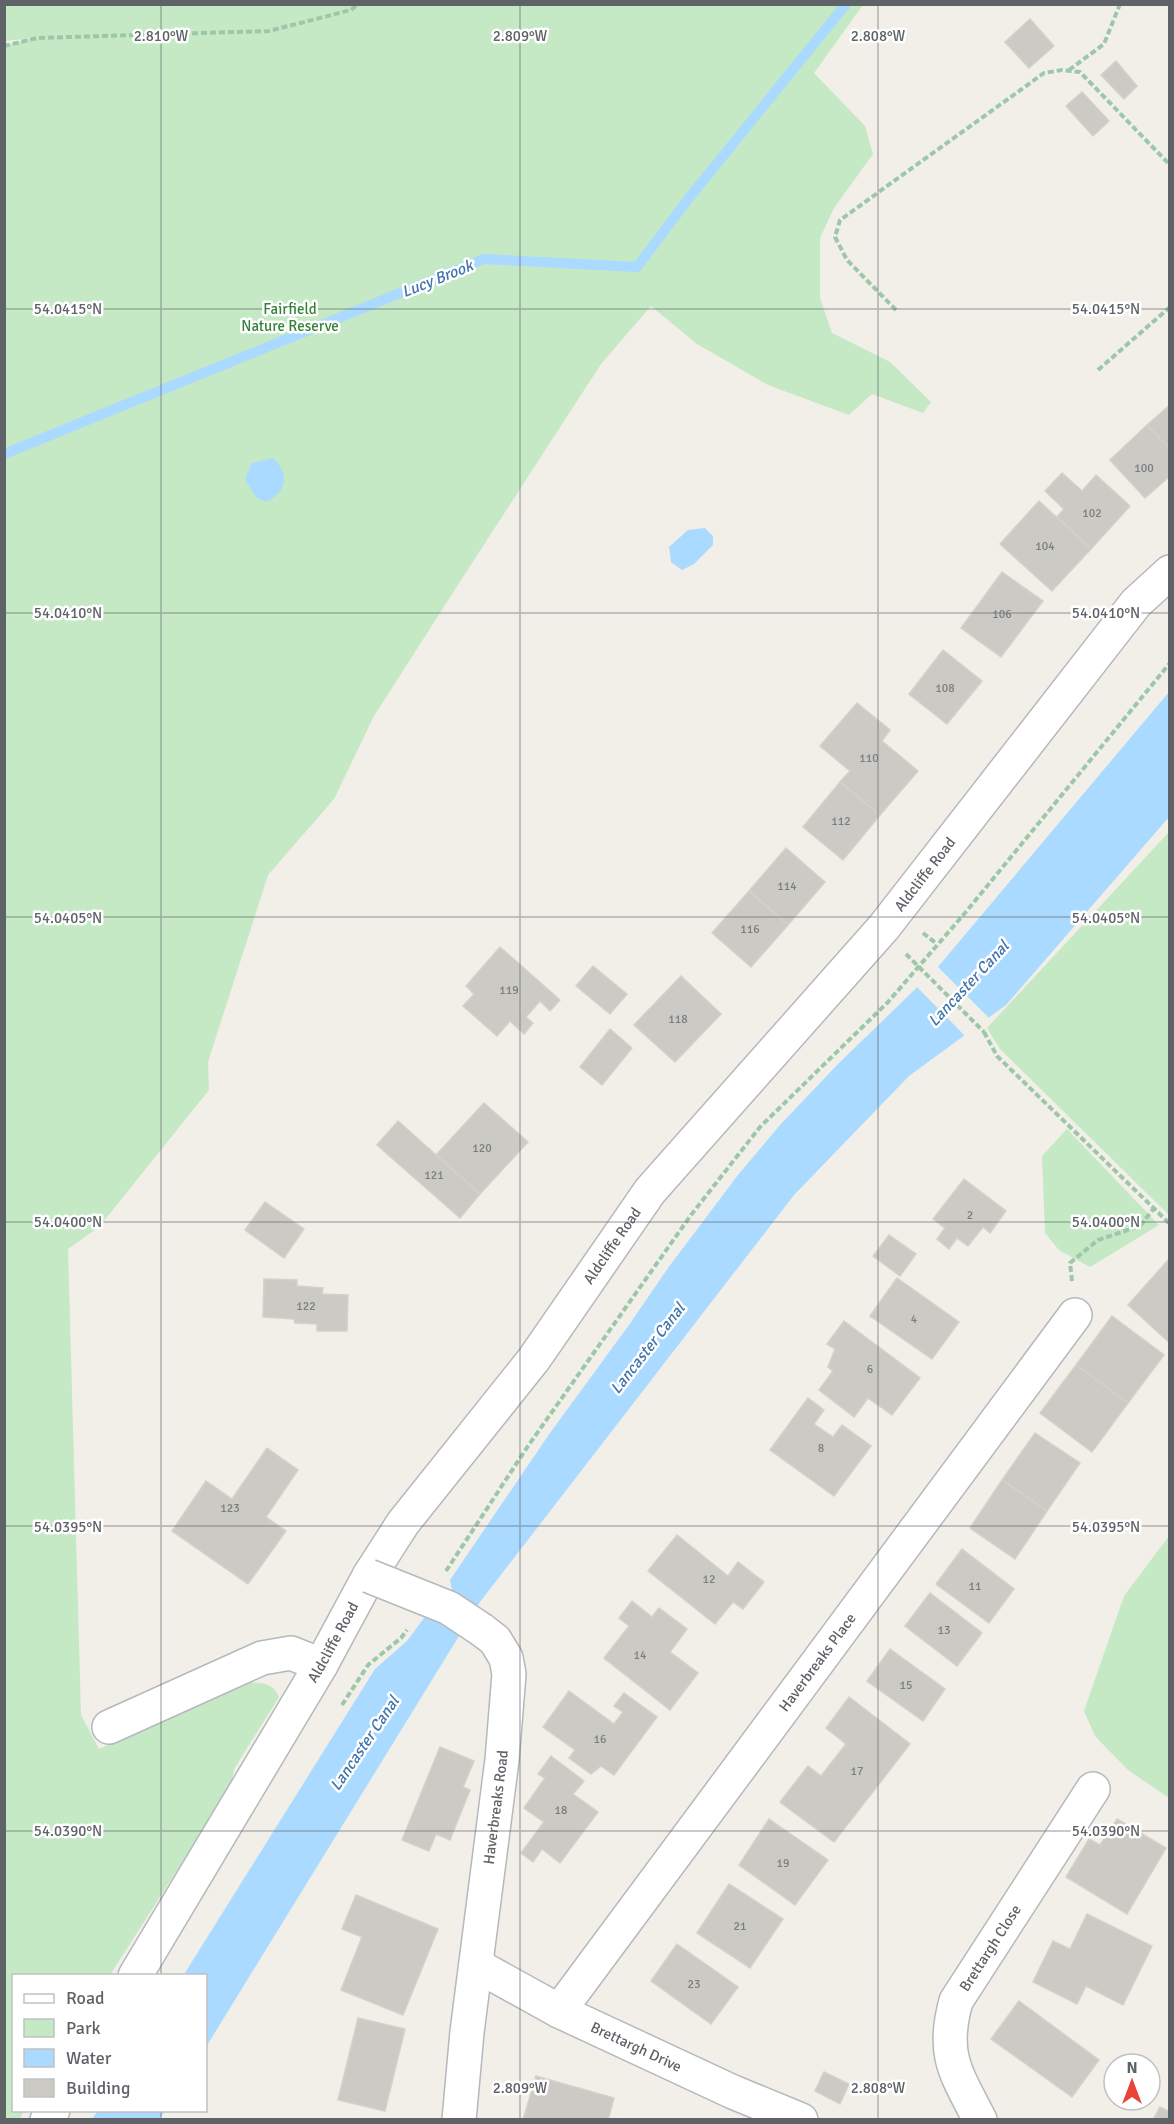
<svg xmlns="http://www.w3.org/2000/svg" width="1174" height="2124" font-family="Signika,sans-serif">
	<rect width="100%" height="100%" fill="#f1efe8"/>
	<g fill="#c5e8c5">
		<path d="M5 4 863 5 814 73 865 126 873 154 834 208 820 238V298L832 333 890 362 931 402 923 413 872 394 849 415 768 385 697 344 651 306 601 364 463 577 374 716 334 799 268 875 208 1062 209 1090 99 1227 68 1249 81 1715 99 1749 242 1683C258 1683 272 1680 279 1697L234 1769 231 1786 110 1975 14 1976V2110L24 2111 19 2120 4 2119V46L32 38 5 41Z"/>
		<path d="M1169 832V1215L1000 1049 987 1028Z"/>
		<path d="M1067 1129 1159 1225 1090 1267 1059 1250 1045 1233 1042 1156Z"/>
		<path d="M1169 1536V1798L1128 1770 1095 1736 1084 1711 1124 1596Z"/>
	</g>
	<g fill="#aadaff">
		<path d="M273 458C290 474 287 493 265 502L256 497 245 480 252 463Z"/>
		<path d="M705 528 713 536V545L694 564 682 570 671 562 669 547 688 530Z"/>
		<path d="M1169 692V817L1006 1005 909 1076 794 1195 480 1602 206 2047V1976H183L375 1669 407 1641 427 1614 437 1611 452 1590 450 1580 550 1433 629 1325 668 1268 738 1175 780 1125 837 1065 937 968Z"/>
		<path d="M98 2111V2110L165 2111 159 2119H92Z"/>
	</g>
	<path fill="#f1efe8" d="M936 965 991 1020 967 1038 915 985Z"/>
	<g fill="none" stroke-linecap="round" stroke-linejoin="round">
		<path stroke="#aadaff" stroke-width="10" d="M4 454 484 259 637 267 689 198 846 4"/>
	</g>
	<g fill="#cccac5" stroke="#d6d1c6" stroke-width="1.5">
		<path d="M1030 19 1054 46 1029 68 1005 42Z"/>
		<path d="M1116 61 1137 86 1124 99 1101 75Z"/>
		<path d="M1082 92 1109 121 1093 136 1066 106Z"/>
		<path d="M1170 405V449L1147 425Z"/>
		<path d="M1147 425 1170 449V476L1145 498 1110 460Z"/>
		<path d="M1062 473 1082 491 1096 475 1130 506 1091 549 1057 517 1064 509 1045 491Z"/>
		<path d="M1039 501 1091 549 1052 591 1000 544Z"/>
		<path d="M1002 572 1043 601 1001 657 961 628Z"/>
		<path d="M943 650 982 681 947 724 909 694Z"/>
		<path d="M857 703 890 730 882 741 918 771 880 815 840 782 850 771 820 746Z"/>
		<path d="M840 782 880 815 843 860 803 827Z"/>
		<path d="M786 848 825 882 788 925 749 891Z"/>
		<path d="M749 891 788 925 751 967 712 933Z"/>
		<path d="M500 947 560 1000 550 1011 540 1001 526 1017 533 1023 524 1034 510 1021 497 1036 463 1006 474 994 466 986Z"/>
		<path d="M593 966 627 994 610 1014 576 986Z"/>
		<path d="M681 976 721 1014 675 1062 634 1025Z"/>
		<path d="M610 1029 632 1048 602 1085 580 1067Z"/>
		<path d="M484 1103 528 1142 480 1194 436 1155Z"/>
		<path d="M398 1121 480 1194 460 1218 377 1145Z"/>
		<path d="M964 1179 1006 1211 990 1233 983 1227 968 1246 957 1238 949 1249 937 1239 945 1228 933 1219Z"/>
		<path d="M265 1202 304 1229 284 1258 245 1230Z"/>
		<path d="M889 1235 916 1254 900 1276 873 1256Z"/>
		<path d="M1170 1258V1343L1128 1305Z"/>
		<path d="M897 1278 959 1322 932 1359 870 1316Z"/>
		<path d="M264 1279 297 1280V1286L323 1288 322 1294 348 1295 347 1331H317V1324L295 1323 294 1319 263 1317Z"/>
		<path d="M1112 1316 1164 1355 1128 1403 1076 1365Z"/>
		<path d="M844 1321 920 1378 892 1415 868 1398 854 1417 819 1390 833 1371 828 1367 835 1349 827 1344Z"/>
		<path d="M1076 1365 1128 1403 1092 1452 1040 1413Z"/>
		<path d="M808 1398 824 1410 814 1424 833 1437 842 1425 871 1446 834 1496 770 1450Z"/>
		<path d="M1035 1433 1080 1463 1047 1511 1002 1480Z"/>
		<path d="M267 1448 298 1470 266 1517 286 1531 248 1584 172 1531 206 1481 232 1499Z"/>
		<path d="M1002 1480 1047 1511 1015 1559 970 1528Z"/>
		<path d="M677 1535 728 1576 738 1562 764 1582 743 1609 733 1602 715 1624 648 1571Z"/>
		<path d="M962 1549 1014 1589 989 1623 936 1584Z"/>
		<path d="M930 1593 982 1633 957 1666 905 1626Z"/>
		<path d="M632 1601 652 1617 659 1608 687 1629 670 1652 698 1673 670 1710 604 1658 629 1626 619 1618Z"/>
		<path d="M890 1649 945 1689 923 1721 867 1681Z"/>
		<path d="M569 1691 614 1724 623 1712 614 1706 624 1693 657 1717 614 1775 601 1766 591 1774 569 1758 575 1750 543 1727Z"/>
		<path d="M849 1697 910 1744 834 1842 780 1802 808 1766 821 1776 846 1744 826 1728Z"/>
		<path d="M440 1747 474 1761 463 1787 470 1790 450 1840 436 1834 429 1851 402 1840Z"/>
		<path d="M551 1756 584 1781 573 1794 598 1812 560 1863 542 1849 533 1862 521 1853 544 1822 524 1808 545 1778 538 1774Z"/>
		<path d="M769 1819 828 1860 795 1905 739 1865Z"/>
		<path d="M1117 1819 1166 1848 1127 1914 1066 1877 1089 1839 1100 1845Z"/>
		<path d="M729 1884 783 1919 750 1968 697 1933Z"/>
		<path d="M356 1895 438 1929 403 2015 341 1990 362 1937 342 1929Z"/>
		<path d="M1087 1914 1152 1946 1123 2005 1086 1986 1077 2004 1033 1982 1053 1941 1070 1949Z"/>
		<path d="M677 1944 738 1987 711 2024 651 1981Z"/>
		<path d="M1019 2001 1099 2060 1072 2097 991 2039Z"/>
		<path d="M358 2018 405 2029 385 2111 338 2100Z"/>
		<path d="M824 2072 849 2084 840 2104 815 2091Z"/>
		<path d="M536 2076 614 2098 608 2120H523Z"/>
		<path d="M1160 2107 1170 2112V2120H1153Z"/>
	</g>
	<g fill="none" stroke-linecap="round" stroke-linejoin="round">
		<defs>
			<g id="minor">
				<path d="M109 1727 262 1658 291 1653 321 1665"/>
				<path id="s1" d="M476 1965 559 2011 733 2092 801 2120"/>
				<path id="s2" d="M135 1976 321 1665 369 1576 403 1523 534 1359 650 1191 884 927 1136 603 1170 572"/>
				<path id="s3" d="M559 2011 1075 1315"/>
				<path d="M47 2120 53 2110"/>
				<path id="s4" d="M459 2120 467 2032 502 1760 509 1674 506 1658 495 1640 482 1630"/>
				<path id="s5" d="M980 2120C956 2073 941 2055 956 2001L1093 1789"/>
			</g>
		</defs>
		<use href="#minor" stroke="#b5b8bc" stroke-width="36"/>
		<g stroke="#9cc7a9" stroke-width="4" stroke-dasharray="6 3" stroke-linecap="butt">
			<path d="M4 46 37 38 269 31 351 10 358 4"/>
			<path d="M1069 70 1104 44 1120 4"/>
			<path d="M896 310 847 260 835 237 840 220 1044 73 1062 70 1080 72 1170 165"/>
			<path d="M1098 370 1170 307"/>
			<path d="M923 933 937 944"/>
			<path d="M984 1032 997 1056 1170 1224"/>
			<path d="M1072 1281 1070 1263 1098 1240 1140 1226 1154 1208"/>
			<path d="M446 1571 528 1446 691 1215 760 1127 888 1002 965 913 1170 663"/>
			<path d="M342 1705 368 1665 401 1638 407 1630"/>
		</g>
		<use href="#minor" stroke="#fff" stroke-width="33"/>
		<defs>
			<path id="minor-bridge" d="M369 1576 449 1608 482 1630"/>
		</defs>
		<use href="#minor-bridge" stroke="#b5b8bc" stroke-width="36" stroke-linecap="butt"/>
		<path stroke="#9cc7a9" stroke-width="4" stroke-dasharray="6 3" stroke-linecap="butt" d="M906 954 984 1032"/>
		<use href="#minor-bridge" stroke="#fff" stroke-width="33"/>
	</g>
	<path fill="none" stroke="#5f6368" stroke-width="1.5" stroke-opacity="0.45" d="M161 4V1976M520 4V2120M878 4V2120M4 309H1170M4 613H1170M4 917H1170M4 1222H1170M4 1526H1170M4 1831H1170M161 2110V2120"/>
	<g text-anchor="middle" stroke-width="5" stroke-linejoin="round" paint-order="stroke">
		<g font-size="12" fill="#7a7d7f">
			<text x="1144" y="472">100</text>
			<text x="1092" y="517">102</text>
			<text x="1045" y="550">104</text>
			<text x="1002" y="618">106</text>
			<text x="945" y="692">108</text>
			<text x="869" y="762">110</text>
			<text x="841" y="825">112</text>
			<text x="787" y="890">114</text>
			<text x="750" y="933">116</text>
			<text x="509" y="994">119</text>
			<text x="678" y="1023">118</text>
			<text x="482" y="1152">120</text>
			<text x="434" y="1179">121</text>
			<text x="970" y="1219">2</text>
			<text x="306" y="1310">122</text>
			<text x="914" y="1323">4</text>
			<text x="870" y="1373">6</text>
			<text x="821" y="1452">8</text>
			<text x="230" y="1512">123</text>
			<text x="709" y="1583">12</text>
			<text x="975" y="1590">11</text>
			<text x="944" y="1634">13</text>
			<text x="640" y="1659">14</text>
			<text x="906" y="1689">15</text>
			<text x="600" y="1743">16</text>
			<text x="857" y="1775">17</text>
			<text x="561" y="1814">18</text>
			<text x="783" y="1867">19</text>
			<text x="740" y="1930">21</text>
			<text x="694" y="1988">23</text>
		</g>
		<g font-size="15" fill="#348238" stroke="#fff">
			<text x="290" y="314">Fairfield<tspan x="290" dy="17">Nature Reserve</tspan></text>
		</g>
		<g font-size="15" fill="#5f6368" stroke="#fff">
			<text dy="5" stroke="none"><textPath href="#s2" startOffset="1360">Aldcliffe Road</textPath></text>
			<text dy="5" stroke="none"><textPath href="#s2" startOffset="874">Aldcliffe Road</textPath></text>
			<text dy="5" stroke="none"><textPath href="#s2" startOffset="388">Aldcliffe Road</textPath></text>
			<text dy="5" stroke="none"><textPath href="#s3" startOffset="434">Haverbreaks Place</textPath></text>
			<text dy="5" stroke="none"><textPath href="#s4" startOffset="315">Haverbreaks Road</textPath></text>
			<text dy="5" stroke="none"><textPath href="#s5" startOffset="189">Brettargh Close</textPath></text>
			<text dy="5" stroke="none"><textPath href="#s1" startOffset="180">Brettargh Drive</textPath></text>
		</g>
		<g font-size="16" font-style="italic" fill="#4174aa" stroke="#fff">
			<text transform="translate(437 278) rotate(-22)" y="6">Lucy Brook</text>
			<text transform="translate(968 983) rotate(-47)" y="6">Lancaster Canal</text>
			<text transform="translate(647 1348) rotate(-52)" y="6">Lancaster Canal</text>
			<text transform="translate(364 1743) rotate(-56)" y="6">Lancaster Canal</text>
		</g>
	</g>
	<g font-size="15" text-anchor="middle" fill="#5f6368" stroke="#fff" stroke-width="5" stroke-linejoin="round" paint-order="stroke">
		<text x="161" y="41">2.810°W</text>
		<text x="520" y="41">2.809°W</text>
		<text x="878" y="41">2.808°W</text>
		<text x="68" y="314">54.0415°N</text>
		<text x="1106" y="314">54.0415°N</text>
		<text x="68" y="618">54.0410°N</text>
		<text x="1106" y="618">54.0410°N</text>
		<text x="68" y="923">54.0405°N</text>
		<text x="1106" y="923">54.0405°N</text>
		<text x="68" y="1227">54.0400°N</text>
		<text x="1106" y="1227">54.0400°N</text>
		<text x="68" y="1532">54.0395°N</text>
		<text x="1106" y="1532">54.0395°N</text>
		<text x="68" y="1836">54.0390°N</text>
		<text x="1106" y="1836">54.0390°N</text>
		<text x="520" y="2093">2.809°W</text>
		<text x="878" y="2093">2.808°W</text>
	</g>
	<rect width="1174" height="2124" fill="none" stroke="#5f6368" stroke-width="12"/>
	<rect x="12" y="1974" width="195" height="138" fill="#ffffff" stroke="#bfc1c3" stroke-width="1.5"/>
	<rect x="24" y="1994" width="30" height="9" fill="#ffffff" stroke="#bfc1c3" stroke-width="1.5"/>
	<text x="66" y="2004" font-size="18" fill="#5f6368">Road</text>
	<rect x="24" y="2019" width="30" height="18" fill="#c5e8c5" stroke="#bfc1c3" stroke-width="1.5"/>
	<text x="66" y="2034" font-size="18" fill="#5f6368">Park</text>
	<rect x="24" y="2049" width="30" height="18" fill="#aadaff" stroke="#bfc1c3" stroke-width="1.5"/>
	<text x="66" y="2064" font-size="18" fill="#5f6368">Water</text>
	<rect x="24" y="2079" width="30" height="18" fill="#cccac5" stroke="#bfc1c3" stroke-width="1.5"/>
	<text x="66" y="2094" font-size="18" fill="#5f6368">Building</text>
	<g transform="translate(1132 2082)"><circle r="28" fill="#ffffff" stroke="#bfc1c3" stroke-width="1.5"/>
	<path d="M0-4.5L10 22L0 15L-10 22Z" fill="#ea4335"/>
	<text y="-9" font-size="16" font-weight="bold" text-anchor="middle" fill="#5f6368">N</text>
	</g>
</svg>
